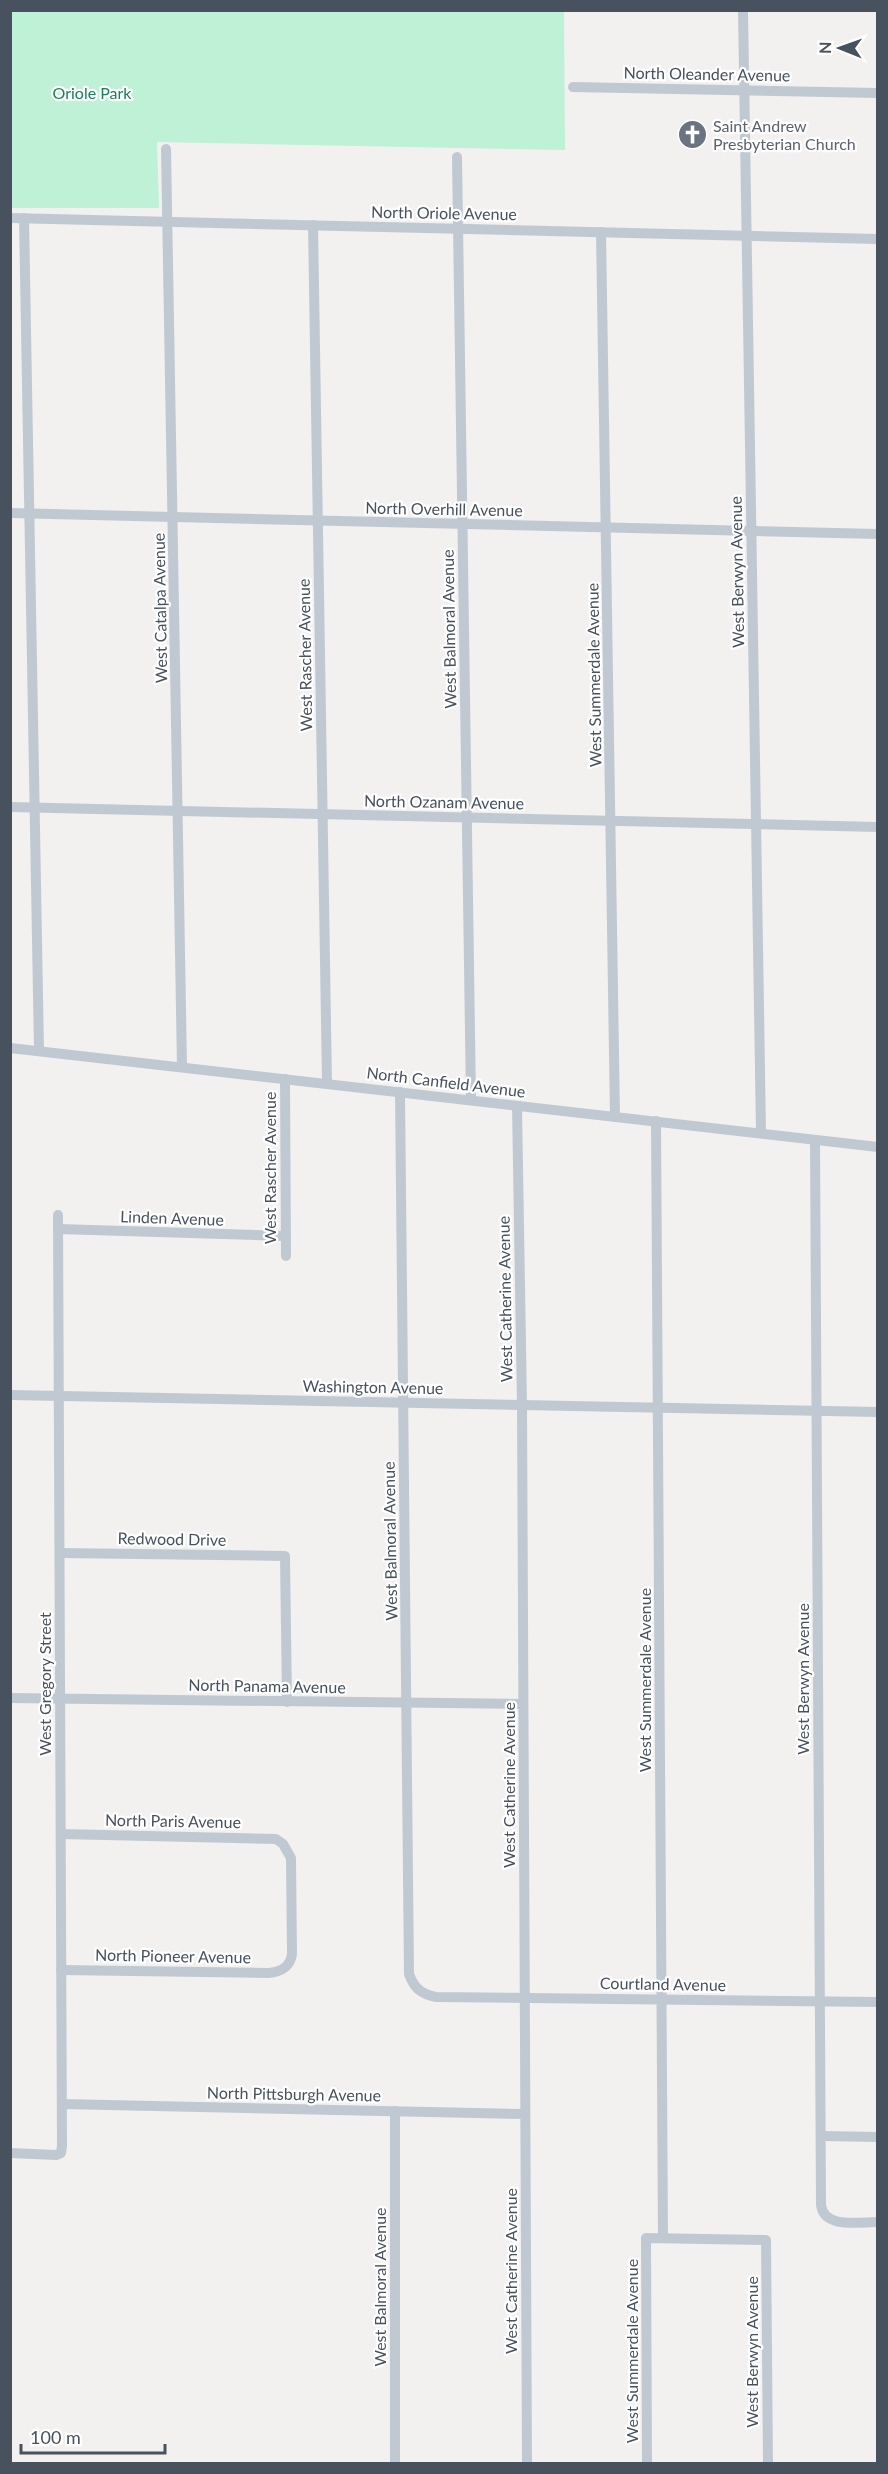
<svg xmlns="http://www.w3.org/2000/svg" width="888" height="2474" font-family="Lato,sans-serif">
	<rect width="100%" height="100%" fill="#f3f0f0"/>
	<path fill="#bef1d5" d="M11 10 564 11 565 150 157 142 159 208H11Z"/>
	<g fill="none" stroke-linecap="round" stroke-linejoin="round">
		<g stroke="#c0c9d2" stroke-width="10">
			<path d="M743 10 761 1133"/>
			<path d="M573 87 878 93"/>
			<path d="M166 149 182 1067"/>
			<path d="M457 157 471 1100"/>
			<path d="M10 218 878 239"/>
			<path d="M24 218 39 1051"/>
			<path d="M313 225 327 1084"/>
			<path d="M601 232 615 1117"/>
			<path d="M10 513 878 534"/>
			<path d="M10 807 878 827"/>
			<path d="M10 1048 878 1147"/>
			<path d="M285 1079 286 1256"/>
			<path d="M400 1092 409 1974C414 1988 421 1994 436 1997L878 2002"/>
			<path d="M517 1106 522 1405 527 2464"/>
			<path d="M656 1121 663 2238"/>
			<path d="M815 1140 821 2205C824 2229 859 2222 878 2222"/>
			<path d="M58 1229 286 1236"/>
			<path d="M10 1395 878 1412"/>
			<path d="M60 1553 285 1556 287 1702"/>
			<path d="M10 1698 523 1704"/>
			<path d="M61 1834 276 1839 283 1844 291 1858 292 1954C290 1967 281 1972 268 1973L61 1970"/>
			<path d="M62 2104 525 2114"/>
			<path d="M395 2111V2464"/>
			<path d="M821 2136 878 2137"/>
			<path d="M10 2153 56 2155 61 2153 62 2146 58 1215"/>
			<path d="M647 2464 646 2238 766 2240 768 2464"/>
		</g>
	</g>
	<defs>
		<symbol id="church-disc" viewBox="-11 -11 22 22"><circle r="9.5" fill="#6b7280" stroke="#fff"/><path d="M-1.2-6h2.4v3.5h3.3v2.4h-3.3V6h-2.4V-.1h-3.3v-2.4h3.3Z" fill="#fff"/></symbol>
	</defs>
	<g fill-rule="evenodd">
		<use href="#church-disc" x="676" y="118" width="33" height="33"/>
	</g>
	<g text-anchor="middle" stroke-width="4.5" stroke-linejoin="round" paint-order="stroke">
		<g font-size="16" fill="#47525e" stroke="#fff">
			<text transform="translate(707 74) rotate(1)" y="6">North Oleander Avenue</text>
			<text transform="translate(444 213) rotate(1)" y="6">North Oriole Avenue</text>
			<text transform="translate(444 509) rotate(1)" y="6">North Overhill Avenue</text>
			<text transform="translate(737 572) rotate(-91)" y="6">West Berwyn Avenue</text>
			<text transform="translate(160 608) rotate(-91)" y="6">West Catalpa Avenue</text>
			<text transform="translate(449 629) rotate(-91)" y="6">West Balmoral Avenue</text>
			<text transform="translate(305 655) rotate(-91)" y="6">West Rascher Avenue</text>
			<text transform="translate(594 675) rotate(-91)" y="6">West Summerdale Avenue</text>
			<text transform="translate(444 802) rotate(1)" y="6">North Ozanam Avenue</text>
			<text transform="translate(446 1082) rotate(7)" y="6">North Canfield Avenue</text>
			<text transform="translate(270 1168) rotate(-90)" y="6">West Rascher Avenue</text>
			<text transform="translate(172 1218) rotate(2)" y="6">Linden Avenue</text>
			<text transform="translate(505 1299) rotate(-91)" y="6">West Catherine Avenue</text>
			<text transform="translate(373 1387) rotate(1)" y="6">Washington Avenue</text>
			<text transform="translate(172 1539) rotate(1)" y="6">Redwood Drive</text>
			<text transform="translate(390 1541) rotate(-91)" y="6">West Balmoral Avenue</text>
			<text transform="translate(803 1679) rotate(-90)" y="6">West Berwyn Avenue</text>
			<text transform="translate(645 1680) rotate(-90)" y="6">West Summerdale Avenue</text>
			<text transform="translate(45 1684) rotate(-90)" y="6">West Gregory Street</text>
			<text transform="translate(267 1686) rotate(1)" y="6">North Panama Avenue</text>
			<text transform="translate(509 1785) rotate(-90)" y="6">West Catherine Avenue</text>
			<text transform="translate(173 1821) rotate(1)" y="6">North Paris Avenue</text>
			<text transform="translate(173 1956) rotate(1)" y="6">North Pioneer Avenue</text>
			<text transform="translate(663 1984) rotate(1)" y="6">Courtland Avenue</text>
			<text transform="translate(294 2094) rotate(1)" y="6">North Pittsburgh Avenue</text>
			<text transform="translate(511 2271) rotate(-90)" y="6">West Catherine Avenue</text>
			<text transform="translate(380 2287) rotate(-90)" y="6">West Balmoral Avenue</text>
			<text transform="translate(632 2351) rotate(-90)" y="6">West Summerdale Avenue</text>
			<text transform="translate(752 2352) rotate(-90)" y="6">West Berwyn Avenue</text>
		</g>
		<g font-size="16" fill="#148354" stroke="#fff">
			<text x="92" y="99">Oriole Park</text>
		</g>
		<g font-size="16" fill="#5b616d" stroke="#fff" text-anchor="start">
			<text x="713" y="132">Saint Andrew<tspan x="713" dy="18">Presbyterian Church</tspan></text>
		</g>
	</g>
	<rect width="888" height="2474" fill="none" stroke="#47525e" stroke-width="24"/>
	<g transform="translate(840 48) rotate(271)" stroke="#ffffff" stroke-width="4.5" paint-order="stroke">
	<path d="M0-4.5L10 22L0 15L-10 22Z" fill="#47525e"/>
	<text y="-9" font-size="16" font-weight="bold" text-anchor="middle" fill="#47525e">N</text>
	</g>
	<path d="M21 2444v9h144v-9" fill="none" stroke="#47525e" stroke-width="3"/>
	<text x="30" y="2444" font-size="18" fill="#47525e" stroke="#ffffff" stroke-width="4.5" paint-order="stroke">100 m</text>
</svg>
